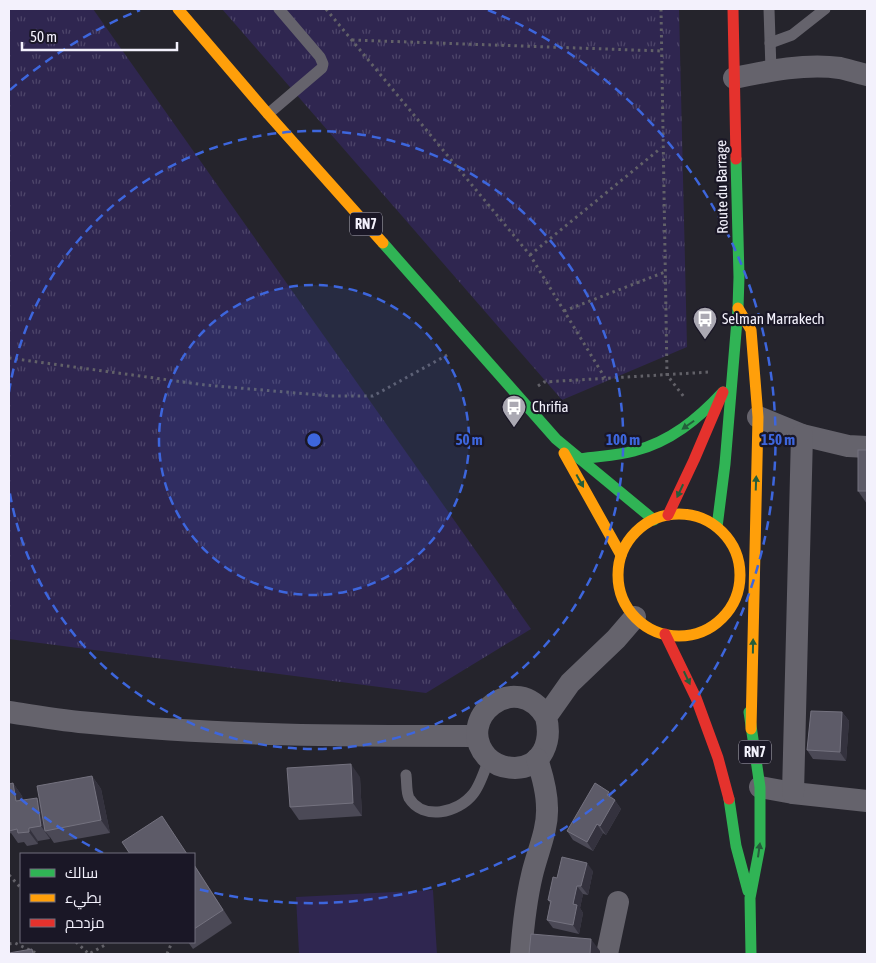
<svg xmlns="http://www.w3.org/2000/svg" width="876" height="963" font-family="'Asap Condensed',Cairo,sans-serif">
	<defs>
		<pattern id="grass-tufts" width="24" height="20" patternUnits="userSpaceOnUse" patternTransform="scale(1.25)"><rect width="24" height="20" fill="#2f2650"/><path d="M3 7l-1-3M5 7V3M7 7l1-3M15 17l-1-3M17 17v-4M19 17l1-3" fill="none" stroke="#4e466a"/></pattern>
	</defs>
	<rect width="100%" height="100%" fill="#25242c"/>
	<g fill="url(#grass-tufts)">
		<path d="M9 9H93L531 629 426 693 9 639Z"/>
		<path d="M222 9H679L687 347 562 400Z"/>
	</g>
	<path fill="#2f2650" d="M433 890 437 954H299L296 897Z"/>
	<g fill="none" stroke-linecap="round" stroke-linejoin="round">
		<g stroke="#626168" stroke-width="3" stroke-dasharray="2.5 4" stroke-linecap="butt">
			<path d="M326 9 530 255 605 378"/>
			<path d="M661 9 667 375 684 397"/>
			<path d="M352 40 662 51"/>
			<path d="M530 255 661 148"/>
			<path d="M564 311 665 272"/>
			<path d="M9 358 205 385 331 396H373L449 354"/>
			<path d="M538 386 544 382 710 372"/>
			<path d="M9 875 21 888"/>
			<path d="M76 942 89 954 105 945 106 942"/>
			<path d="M9 944 15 943 38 954"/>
			<path d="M167 954 172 942"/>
		</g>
		<g stroke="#65636c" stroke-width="11">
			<path d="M769 9 771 70"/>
			<path d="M770 43 792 35 825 9"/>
			<path d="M268 114 322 68 323 64 320 57 279 9"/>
			<path d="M406 775C407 782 406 792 409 798 423 821 458 813 473 794 480 786 485 769 489 759"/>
		</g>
		<g stroke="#65636c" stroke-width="22">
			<path d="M734 78C768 71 806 63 840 68 849 70 858 73 867 75"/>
			<path d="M758 417 802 435 848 446 867 447"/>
			<path d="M9 712C36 716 64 721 91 723 220 736 348 736 477 736"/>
			<path d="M546 717C516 668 453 719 487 757 494 764 504 768 515 768 543 767 552 741 546 717L570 683 616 639 635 617"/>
			<path d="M760 787 793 793 867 801"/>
			<path d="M793 793 802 435"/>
			<path d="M521 954C523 928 526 900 532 875 537 853 548 830 547 808 547 791 542 774 537 759"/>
			<path d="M607 954 618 902"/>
		</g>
		<g stroke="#30b455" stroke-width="11">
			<path d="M383 243 556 439 654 520"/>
			<path d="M580 459C598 456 616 456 634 451 670 442 698 419 723 392"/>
			<path d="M717 527 725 464 738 308 739 277 736 159"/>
			<path d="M749 712 760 787V846L750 898 751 954"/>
			<path d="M729 799 736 846 748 891"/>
		</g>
		<g stroke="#ff9f0a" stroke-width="11">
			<path d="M178 9 268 114 383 243"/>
			<path d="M738 308 751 330 758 417 751 729"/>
			<path d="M564 453 621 555"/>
			<circle cx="679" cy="575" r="61"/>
		</g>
		<g stroke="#e5322d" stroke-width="11">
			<path d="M733 9 736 159"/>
			<path d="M668 515 694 460 723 392"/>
			<path d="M665 634 696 698 718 758 729 799"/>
		</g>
	</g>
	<g fill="#4b4956">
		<path d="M867 450V504L858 491Z"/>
		<path d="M842 712 849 721 846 761 813 759 807 750Z"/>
		<path d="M92 776 101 789 110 833 54 843 50 837V839L38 841V844L27 846 24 842 18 843 11 833 9 834V784L13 783 22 796 23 800 40 804Z"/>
		<path d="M360 777 362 816 299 820 290 807Z"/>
		<path d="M609 792 621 809 606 835 603 833 593 851 573 840 567 831Z"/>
		<path d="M194 864 232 923 193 949 188 942H194Z"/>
		<path d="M593 871 588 895 583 894 580 908 583 913 579 934 553 928 547 920 550 903 548 900 557 878Z"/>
	</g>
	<g fill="#34323e">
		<path d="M842 712 849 721 846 761 840 752Z"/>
		<path d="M351 764 360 777 362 816 353 803Z"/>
		<path d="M92 776 101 789 110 833 101 820Z"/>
		<path d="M13 783 22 796 25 814 16 801Z"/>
		<path d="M609 792 621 809 606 835 600 826 607 795Z"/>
		<path d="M37 798 46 811 45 831 50 837V839L41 826Z"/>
		<path d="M597 824 603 833 593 851 587 842Z"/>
		<path d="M29 828 38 841V844L29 832Z"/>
		<path d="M587 863 593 871 588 895 581 886Z"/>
		<path d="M577 886 583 894 580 908 583 913 579 934 573 925V904Z"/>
		<path d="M591 939 600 951V954H590Z"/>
	</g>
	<g fill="#5d5b68" stroke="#74727f">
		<rect x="858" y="450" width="9" height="41"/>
		<path d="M811 711 842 712 840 752 807 750Z"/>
		<path d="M351 764 353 803 290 807 287 768Z"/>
		<path d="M92 776 101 820 45 831 37 786Z"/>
		<path d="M13 783 16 801 37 798 41 826 29 828V832L18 833 17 829 9 831V784Z"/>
		<path d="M595 783 609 792 607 795 615 800 600 826 597 824 587 842 567 831Z"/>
		<path d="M162 816 187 854H130L122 842Z"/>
		<path d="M562 857 587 863 581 886H577L573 904 577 905 573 925 547 920 551 901 548 900 553 877 557 878Z"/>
		<path d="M194 865 223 910 194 929Z"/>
		<path d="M531 934 591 939 590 954H529Z"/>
		<path d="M32 949 33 954H9V953Z"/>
	</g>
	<defs><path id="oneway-solid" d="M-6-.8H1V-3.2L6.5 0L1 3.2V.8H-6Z" transform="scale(1.25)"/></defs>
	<g fill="#245e3b">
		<use href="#oneway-solid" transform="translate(688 425) rotate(145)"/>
		<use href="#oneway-solid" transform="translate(580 481) rotate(61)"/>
		<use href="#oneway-solid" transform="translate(756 483) rotate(-88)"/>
		<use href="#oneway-solid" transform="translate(680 491) rotate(115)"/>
		<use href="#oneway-solid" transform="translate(753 646) rotate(-89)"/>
		<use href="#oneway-solid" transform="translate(687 678) rotate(65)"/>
		<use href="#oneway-solid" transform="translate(759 850) rotate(-82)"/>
	</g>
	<circle cx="314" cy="440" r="155" fill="#3d66dd" fill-opacity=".12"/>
	<g fill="none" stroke="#3d66dd" stroke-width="2.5" stroke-dasharray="9 6">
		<circle cx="314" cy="440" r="155"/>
		<path d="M9 392A309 309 0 1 1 9 488"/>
		<path d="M103 853A464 464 0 0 1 10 790M10 90A464 464 0 0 1 140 10M488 10A464 464 0 0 1 194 888"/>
	</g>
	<defs>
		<symbol id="bus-pin" viewBox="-11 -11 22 30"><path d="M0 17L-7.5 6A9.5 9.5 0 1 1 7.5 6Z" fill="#aba9b3" stroke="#1a1726"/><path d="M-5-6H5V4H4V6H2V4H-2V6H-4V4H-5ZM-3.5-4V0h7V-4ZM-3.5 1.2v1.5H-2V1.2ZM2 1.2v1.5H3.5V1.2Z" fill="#fff"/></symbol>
	</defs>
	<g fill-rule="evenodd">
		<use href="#bus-pin" x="691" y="305" width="28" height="38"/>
		<use href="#bus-pin" x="500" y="393" width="28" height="38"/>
	</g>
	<g text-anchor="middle" stroke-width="4.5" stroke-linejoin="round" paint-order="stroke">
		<g fill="#1a1726" stroke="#b2b0bc" stroke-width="1">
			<rect x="350" y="212.5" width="32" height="23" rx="4"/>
			<rect x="739" y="740.5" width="32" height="23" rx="4"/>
		</g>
		<g font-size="14" font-weight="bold" fill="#f3f1fc">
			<text x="366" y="229">RN7</text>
			<text x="755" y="757">RN7</text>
		</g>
		<g font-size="15" fill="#f3f1fc" stroke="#1a1726">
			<text transform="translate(722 187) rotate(-91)" y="5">Route du Barrage</text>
		</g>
		<g font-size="15" fill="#f3f1fc" stroke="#1a1726" text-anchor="start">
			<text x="722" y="324">Selman Marrakech</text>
			<text x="532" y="412">Chrifia</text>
		</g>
	</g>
	<circle cx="314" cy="440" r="8" fill="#3d66dd" stroke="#1a1726" stroke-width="2.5"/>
	<g font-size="15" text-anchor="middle" font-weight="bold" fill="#3d66dd" stroke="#1a1726" stroke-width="4.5" stroke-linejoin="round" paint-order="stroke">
		<text x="469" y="445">50 m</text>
		<text x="623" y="445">100 m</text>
		<text x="778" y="445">150 m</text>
	</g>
	<rect width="876" height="963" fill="none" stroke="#f3f1fc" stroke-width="20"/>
	<rect x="20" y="853" width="175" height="90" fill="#1a1726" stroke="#716e7c"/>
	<rect x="30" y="869" width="25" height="8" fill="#30b455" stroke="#716e7c"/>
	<text x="65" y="878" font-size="15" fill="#f3f1fc">سالك</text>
	<rect x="30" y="894" width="25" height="8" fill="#ff9f0a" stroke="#716e7c"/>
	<text x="65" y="903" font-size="15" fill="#f3f1fc">بطيء</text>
	<rect x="30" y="919" width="25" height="8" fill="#e5322d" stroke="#716e7c"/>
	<text x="65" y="928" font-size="15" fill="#f3f1fc">مزدحم</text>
	<path d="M22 42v8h155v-8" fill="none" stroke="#f3f1fc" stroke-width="2.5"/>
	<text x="30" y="42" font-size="15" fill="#f3f1fc" stroke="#1a1726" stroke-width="4" paint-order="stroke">50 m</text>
</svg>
